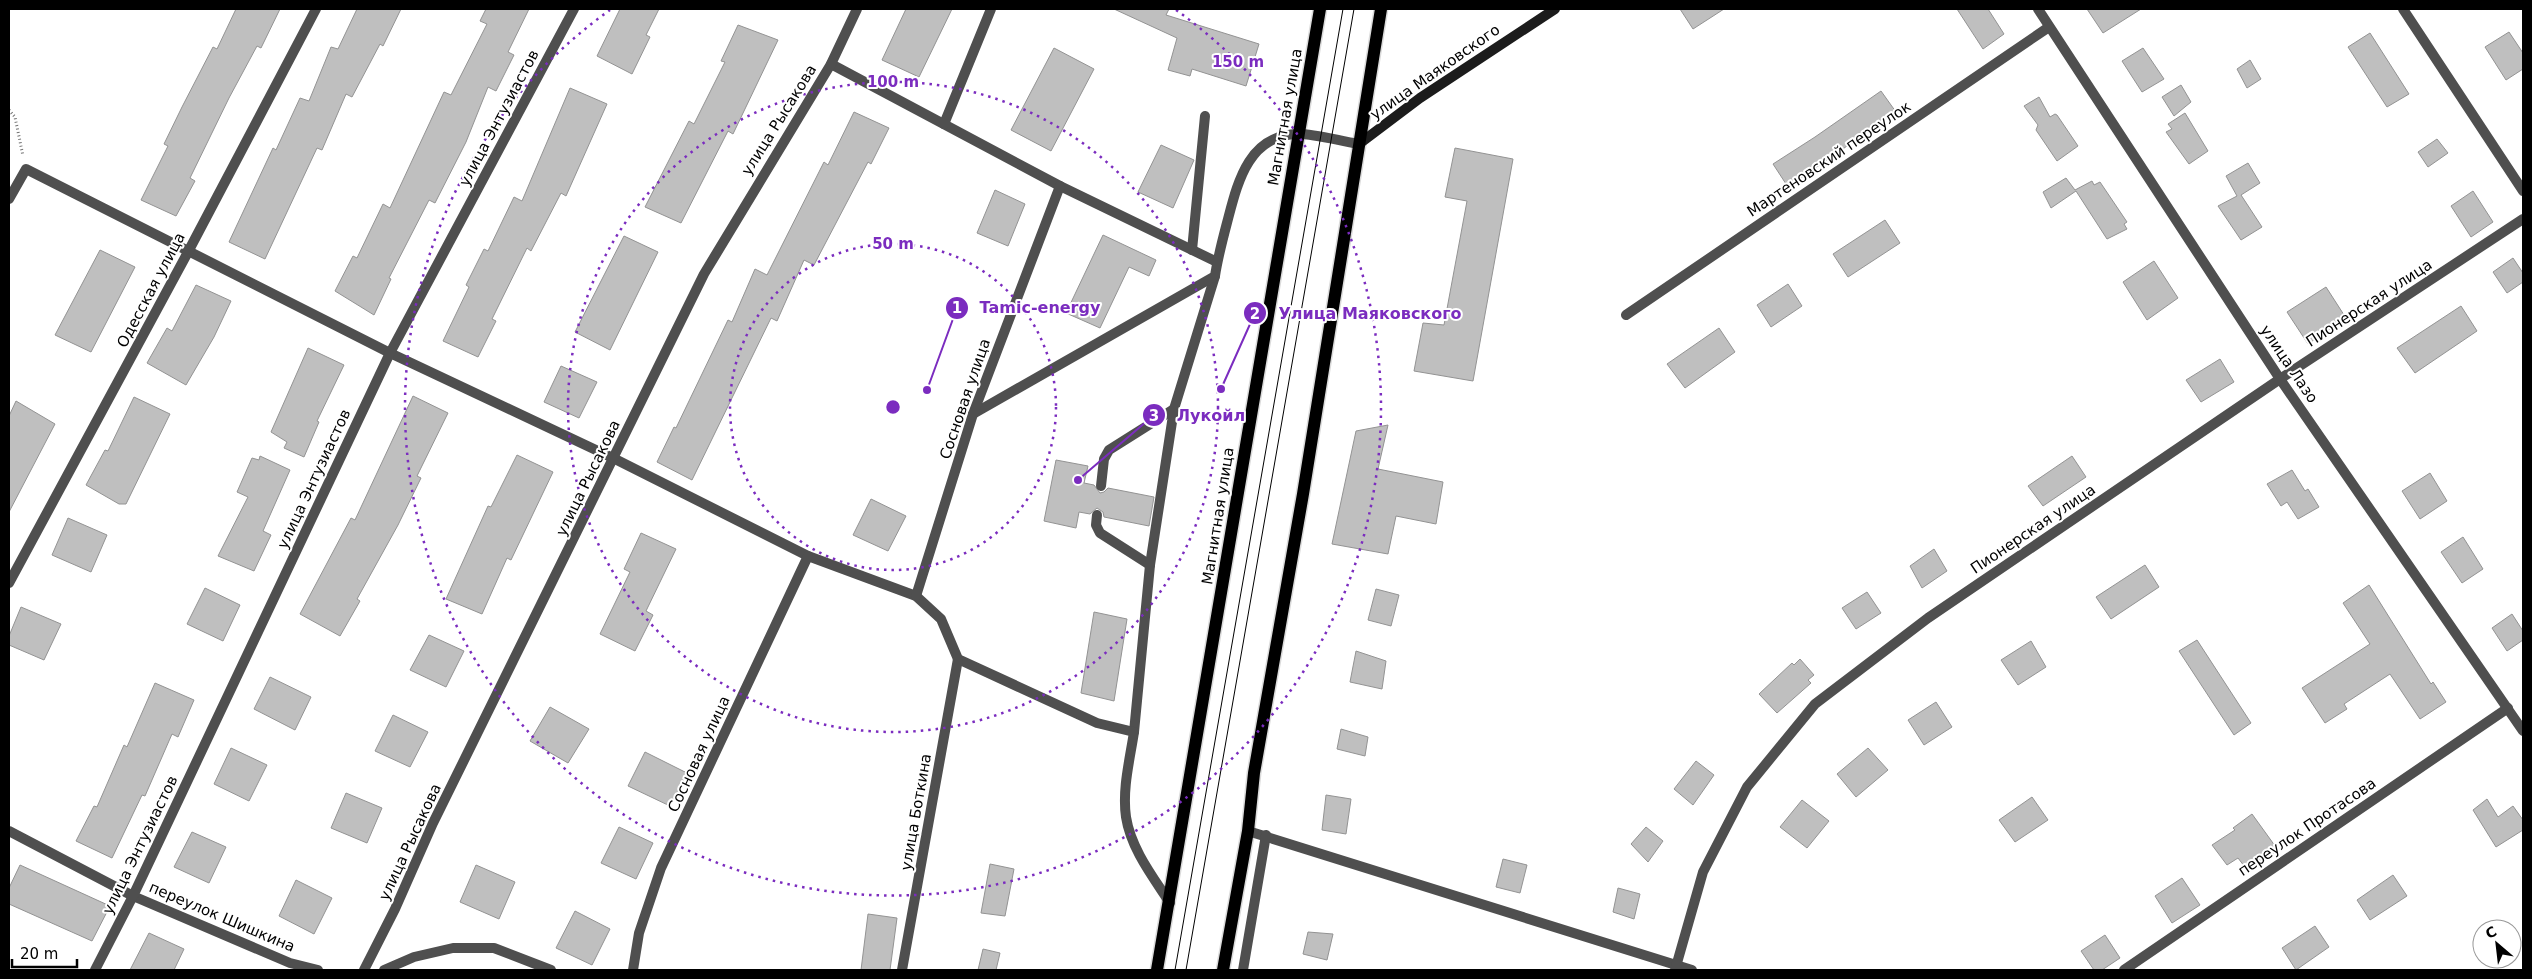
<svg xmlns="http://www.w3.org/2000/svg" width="2532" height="979" font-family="'DejaVu Sans',sans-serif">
	<rect width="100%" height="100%" fill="#fff"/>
	<g fill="#bfbfbf" stroke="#939393">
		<path d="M236 9H280L261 48 257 46 229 98 190 178 195 181 176 216 141 200 168 146 164 144 182 107 213 47 217 49Z"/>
		<path d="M357 9H401L383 46 380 44 352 97 346 94 322 150 317 148 265 259 229 242 273 148 276 150 300 98 309 101 331 47 338 49Z"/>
		<path d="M486 9H529L508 52 514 55 496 91 488 87 466 142 435 203 429 200 389 278 391 279 374 315 335 291 353 256 357 258 383 204 390 208 444 92 451 95 487 24 480 21Z"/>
		<path d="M620 9H659L646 35 650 37 632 74 597 56Z"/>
		<path d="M906 9H952L919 77 882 60Z"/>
		<path d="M1114 9H1169L1166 15 1259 44 1246 86 1192 69 1190 76 1168 70 1177 38Z"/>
		<path d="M1680 9H1724L1693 29Z"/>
		<path d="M1957 9H1988L2004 34 1983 49Z"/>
		<path d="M2087 9H2141L2103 33Z"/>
		<path d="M738 25 778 40 733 134 728 131 681 223 645 207 689 121 694 124 725 62 721 61Z"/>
		<path d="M2509 32 2523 53V69L2506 80 2485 47Z"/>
		<path d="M2370 33 2409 94 2387 107 2348 47Z"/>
		<path d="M1054 48 1094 69 1051 151 1011 130Z"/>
		<path d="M2143 48 2164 79 2142 92 2122 61Z"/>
		<path d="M2250 60 2261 79 2247 88 2237 69Z"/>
		<path d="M2181 85 2191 102 2174 116 2162 97Z"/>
		<path d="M570 88 607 104 566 196 561 193 531 251 527 248 492 319 496 321 478 357 443 341 469 287 466 285 484 249 488 251 514 197 522 201Z"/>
		<path d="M1881 91 1896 112 1788 187 1773 164 1815 137Z"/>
		<path d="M2039 97 2050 117 2055 114 2057 115 2078 146 2057 161 2036 130 2038 125 2024 106Z"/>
		<path d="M854 112 889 128 871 164 868 162 814 265 804 260 777 321 771 318 692 480 657 462 674 427 676 428 728 320 732 322 755 269 767 275 824 162 828 165Z"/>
		<path d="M2185 113 2208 151 2189 164 2166 132 2172 129 2168 124Z"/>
		<path d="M2437 139 2448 153 2428 167 2418 152Z"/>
		<path d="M1161 145 1194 160 1173 208 1138 192Z"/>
		<path d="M1455 148 1513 159 1473 381 1414 371 1423 323 1444 325 1467 201 1445 197Z"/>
		<path d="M2248 163 2260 183 2241 195 2262 227 2241 240 2218 206 2237 196 2226 176Z"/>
		<path d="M2066 178 2075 190 2092 181 2094 185 2100 182 2127 222 2124 224 2127 229 2107 239 2076 191 2051 208 2043 192Z"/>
		<path d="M995 190 1025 204 1008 246 977 233Z"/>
		<path d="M2473 191 2493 222 2471 237 2451 206Z"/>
		<path d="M1885 220 1900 243 1848 277 1833 254Z"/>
		<path d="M1103 235 1156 260 1149 276 1129 267 1100 328 1066 313Z"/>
		<path d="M624 236 658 252 610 350 575 332Z"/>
		<path d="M100 250 135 267 91 352 55 335Z"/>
		<path d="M2513 258 2523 273V282L2507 293 2493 272Z"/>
		<path d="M2154 261 2178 298 2147 320 2123 282Z"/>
		<path d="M1788 284 1802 306 1771 327 1757 305Z"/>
		<path d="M196 285 231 301 214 337 186 385 147 363 167 328 172 331Z"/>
		<path d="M2326 287 2346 318 2308 344 2287 312Z"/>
		<path d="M2461 306 2477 331 2415 373 2397 348Z"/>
		<path d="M1719 328 1735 352 1685 388 1667 364Z"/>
		<path d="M308 348 344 365 317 421 319 422 304 457 284 448 287 442 271 432Z"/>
		<path d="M2220 359 2234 382 2201 402 2186 380Z"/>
		<path d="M561 366 597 382 579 418 544 402Z"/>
		<path d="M413 396 448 413 417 476 421 478 398 525 357 599 360 601 340 636 300 614 351 518 355 520Z"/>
		<path d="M134 397 170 414 126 504H119L86 485 105 450 108 451Z"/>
		<path d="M16 401 55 424 9 512V416Z"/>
		<path d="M1388 425 1378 469 1443 482 1436 524 1396 516 1388 554 1332 544 1356 431Z"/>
		<path d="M517 455 553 472 511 560 507 558 482 614 446 599 488 506 491 507Z"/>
		<path d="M260 456 290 470 263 531 271 535 254 571 218 556 248 497 237 492 252 458 259 460Z"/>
		<path d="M2072 456 2086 477 2043 506 2028 486Z"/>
		<path d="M1056 460 1088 466 1084 483 1094 485 1100 493 1104 492 1108 488 1154 497 1149 526 1104 517 1103 512 1097 508 1090 514 1079 512 1076 528 1044 521Z"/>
		<path d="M2292 470 2305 491 2308 489 2319 507 2298 519 2287 502 2281 506 2267 484Z"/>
		<path d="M2430 473 2447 501 2420 519 2402 491Z"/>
		<path d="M871 499 906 516 888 551 853 535Z"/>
		<path d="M68 518 107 535 91 572 52 555Z"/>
		<path d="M641 533 676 549 646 611 653 615 635 651 600 634 630 572 624 569Z"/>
		<path d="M2463 537 2483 569 2462 583 2441 552Z"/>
		<path d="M1934 549 1947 571 1922 588 1910 566Z"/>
		<path d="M2145 565 2159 587 2111 619 2096 597Z"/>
		<path d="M2369 585 2431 684 2433 682 2446 702 2420 719 2390 674 2344 704 2347 709 2325 723 2302 688 2370 644 2343 603Z"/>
		<path d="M205 588 240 605 223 641 187 624Z"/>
		<path d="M1376 589 1399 595 1391 626 1368 620Z"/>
		<path d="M1867 592 1881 613 1856 629 1842 608Z"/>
		<path d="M21 607 61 624 44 660 9 645V636Z"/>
		<path d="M1094 612 1127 619 1114 701 1081 693Z"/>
		<path d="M2512 614 2523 631V640L2507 651 2492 628Z"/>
		<path d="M429 635 464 651 446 687 410 670Z"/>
		<path d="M2197 640 2251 723 2234 735 2179 651Z"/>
		<path d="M2031 641 2046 667 2018 685 2001 660Z"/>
		<path d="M1356 651 1386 661 1382 689 1350 682Z"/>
		<path d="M1800 659 1814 675 1808 680 1811 683 1777 713 1759 694 1792 663 1794 665Z"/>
		<path d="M270 677 311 697 295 730 254 709Z"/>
		<path d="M155 683 194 700 178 737 172 734 145 796 142 795 112 858 76 841 94 806 97 807 124 745 127 747Z"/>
		<path d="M1936 702 1952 727 1924 745 1908 720Z"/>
		<path d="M550 707 589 729 568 763 530 741Z"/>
		<path d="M393 715 428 732 410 767 375 751Z"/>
		<path d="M1341 729 1368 737 1365 756 1337 749Z"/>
		<path d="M231 748 267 765 249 801 214 784Z"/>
		<path d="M1868 748 1888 770 1856 797 1837 774Z"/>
		<path d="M645 752 687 773 670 806 628 786Z"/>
		<path d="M1696 761 1714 775 1693 805 1674 789Z"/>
		<path d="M346 793 382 808 367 843 331 828Z"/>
		<path d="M1326 795 1351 799 1346 834 1322 830Z"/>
		<path d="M2032 797 2048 820 2015 842 1999 820Z"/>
		<path d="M2487 799 2498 817 2513 806 2523 820V830L2496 847 2473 810Z"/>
		<path d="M1802 800 1829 821 1807 848 1780 827Z"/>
		<path d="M2252 814 2278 850 2248 871 2238 858 2227 865 2212 845 2235 830 2233 828Z"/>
		<path d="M619 827 653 843 636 879 601 863Z"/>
		<path d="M1646 827 1663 841 1648 862 1631 844Z"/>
		<path d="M192 832 226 847 209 883 174 867Z"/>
		<path d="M1503 859 1527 865 1520 893 1496 887Z"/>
		<path d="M990 864 1014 869 1005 916 981 913Z"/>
		<path d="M20 865 110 906 92 941 9 904V888Z"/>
		<path d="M476 865 515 882 499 919 460 902Z"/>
		<path d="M2393 875 2407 896 2370 920 2357 900Z"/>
		<path d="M2182 878 2200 905 2172 923 2155 896Z"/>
		<path d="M296 880 332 898 314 934 279 916Z"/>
		<path d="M1618 888 1640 894 1634 919 1613 912Z"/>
		<path d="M575 911 610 929 592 965 556 948Z"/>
		<path d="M868 914 897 918 890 970H861Z"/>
		<path d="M2315 926 2329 947 2296 970 2282 948Z"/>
		<path d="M1308 932 1333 934 1327 960 1303 954Z"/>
		<path d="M149 933 184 949 174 970H130Z"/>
		<path d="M2105 935 2120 958 2102 970H2094L2081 951Z"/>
		<path d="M983 949 1000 953 996 970H978Z"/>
	</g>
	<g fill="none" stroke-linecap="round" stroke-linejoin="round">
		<defs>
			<g id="primary">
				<path d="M1157 970 1320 9"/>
				<path d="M1223 970 1248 831 1254 773 1303 494 1381 9"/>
			</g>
		</defs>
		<use href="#primary" stroke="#dbdbdb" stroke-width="15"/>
		<path stroke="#717171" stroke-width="3" stroke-dasharray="1 2.5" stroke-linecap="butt" d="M9 110 15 117 23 156"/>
		<g stroke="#4f4f4f" stroke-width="10">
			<path d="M1192 250 1205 116"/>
			<path d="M1101 486 1104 459 1109 450 1174 409"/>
			<path d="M1097 515 1096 525 1100 533 1150 565"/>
			<path d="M1134 732 1150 565 1174 409 1215 276"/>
		</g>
		<g stroke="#4f4f4f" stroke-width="10">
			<path d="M2038 9 2280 379 2523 731"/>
			<path d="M2403 9 2523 191"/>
			<path d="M831 64 1060 186 1217 262"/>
			<path d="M944 124 991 9"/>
			<path d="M9 199 26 169 390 353 615 459 808 556 916 596 941 619 958 659 1097 723 1134 732C1130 759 1122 789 1126 817 1131 849 1153 877 1170 903"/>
			<path d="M1626 315 2049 27"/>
			<path d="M973 414 1215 276C1218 256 1223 238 1228 219 1238 181 1249 135 1298 134 1317 134 1339 141 1359 144"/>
			<path d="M9 583 188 252 316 9"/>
			<path d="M916 596 973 414 1060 186"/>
			<path d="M9 831 133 896 290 963 318 970"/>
			<path d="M1248 831 1692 970"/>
			<path d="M95 970 133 896 390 353 574 9"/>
			<path d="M364 970 395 909 433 823 704 274 831 64 857 9"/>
			<path d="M384 970 414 957 453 948H494L551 970"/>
			<path d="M633 970 639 933 661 868 808 556"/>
			<path d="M902 970 958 659"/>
			<path d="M1243 970 1266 835"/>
			<path d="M1675 970 1703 872 1747 787 1815 704 1928 618 2280 379 2523 219"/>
			<path d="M2124 970 2508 708"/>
		</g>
		<path stroke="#1c1c1c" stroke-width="10" d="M1359 144 1420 98 1555 9"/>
		<use href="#primary" stroke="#000" stroke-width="12"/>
		<g stroke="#000" stroke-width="1">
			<path d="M1175 970 1343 9"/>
			<path d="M1186 970 1354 9"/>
		</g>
	</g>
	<g fill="none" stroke="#7b2cbf" stroke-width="2.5" stroke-dasharray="2.5 5">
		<circle cx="893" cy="407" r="163"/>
		<circle cx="893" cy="407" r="325"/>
		<path d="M1176 10A488 488 0 1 1 610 10"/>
	</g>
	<g text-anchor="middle" stroke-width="4" stroke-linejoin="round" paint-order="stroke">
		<g font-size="15" fill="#000" stroke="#fff">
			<text transform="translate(1435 72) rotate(-35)" y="5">улица Маяковского</text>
			<text transform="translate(1285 117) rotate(-80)" y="5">Магнитная улица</text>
			<text transform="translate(499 118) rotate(-62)" y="5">улица Энтузиастов</text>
			<text transform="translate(779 120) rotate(-58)" y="5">улица Рысакова</text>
			<text transform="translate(1829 159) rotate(-34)" y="5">Мартеновский переулок</text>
			<text transform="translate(151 290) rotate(-62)" y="5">Одесская улица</text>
			<text transform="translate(2369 303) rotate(-33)" y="5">Пионерская улица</text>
			<text transform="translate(2289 364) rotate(56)" y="5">улица Лазо</text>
			<text transform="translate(965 399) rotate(-71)" y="5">Сосновая улица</text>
			<text transform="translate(588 478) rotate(-64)" y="5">улица Рысакова</text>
			<text transform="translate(314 479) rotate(-65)" y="5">улица Энтузиастов</text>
			<text transform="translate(1218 516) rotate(-81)" y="5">Магнитная улица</text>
			<text transform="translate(2033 529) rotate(-34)" y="5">Пионерская улица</text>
			<text transform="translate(699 754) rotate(-65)" y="5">Сосновая улица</text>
			<text transform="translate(916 812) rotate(-80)" y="5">улица Боткина</text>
			<text transform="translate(2307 827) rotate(-34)" y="5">переулок Протасова</text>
			<text transform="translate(410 842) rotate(-65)" y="5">улица Рысакова</text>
			<text transform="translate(140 845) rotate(-64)" y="5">улица Энтузиастов</text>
			<text transform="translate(222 917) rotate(23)" y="5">переулок Шишкина</text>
		</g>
	</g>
	<circle cx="893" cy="407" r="8" fill="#7b2cbf" stroke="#fff" stroke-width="2.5"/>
	<g font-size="15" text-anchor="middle" font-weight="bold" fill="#7b2cbf" stroke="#fff" stroke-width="4" stroke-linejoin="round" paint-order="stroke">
		<text x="1238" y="67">150 m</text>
		<text x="893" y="87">100 m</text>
		<text x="893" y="249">50 m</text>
	</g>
	<path fill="none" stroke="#7b2cbf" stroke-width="2" d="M927 390L957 308M1221 389L1255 313M1078 480L1154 415"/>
	<g fill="#7b2cbf" stroke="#fff" stroke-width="2">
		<circle cx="927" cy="390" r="5"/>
		<circle cx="1221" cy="389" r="5"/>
		<circle cx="1078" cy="480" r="5"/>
		<circle cx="957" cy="308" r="12"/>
		<circle cx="1255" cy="313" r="12"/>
		<circle cx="1154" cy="415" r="12"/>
	</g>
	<g font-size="15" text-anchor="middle" font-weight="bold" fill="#fff">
		<text x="957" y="313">1</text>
		<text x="1255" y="319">2</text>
		<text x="1154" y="421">3</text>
	</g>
	<g font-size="16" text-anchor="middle" font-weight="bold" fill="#7b2cbf" stroke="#fff" stroke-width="4" stroke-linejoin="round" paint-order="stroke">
		<text x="1040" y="313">Tamic-energy</text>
		<text x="1370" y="319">Улица Маяковского</text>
		<text x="1211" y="421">Лукойл</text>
	</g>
	<rect width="2532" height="979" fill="none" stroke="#000000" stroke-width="20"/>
	<g transform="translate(2497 944) rotate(332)"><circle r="24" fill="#ffffff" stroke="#999999"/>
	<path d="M0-4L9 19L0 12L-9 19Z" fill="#000000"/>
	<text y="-8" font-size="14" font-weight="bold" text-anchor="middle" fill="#000000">С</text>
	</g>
	<path d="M12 959v8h65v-8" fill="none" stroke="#000000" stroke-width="2.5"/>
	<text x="20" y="959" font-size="15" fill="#000000" stroke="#ffffff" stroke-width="4" paint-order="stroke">20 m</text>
</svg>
